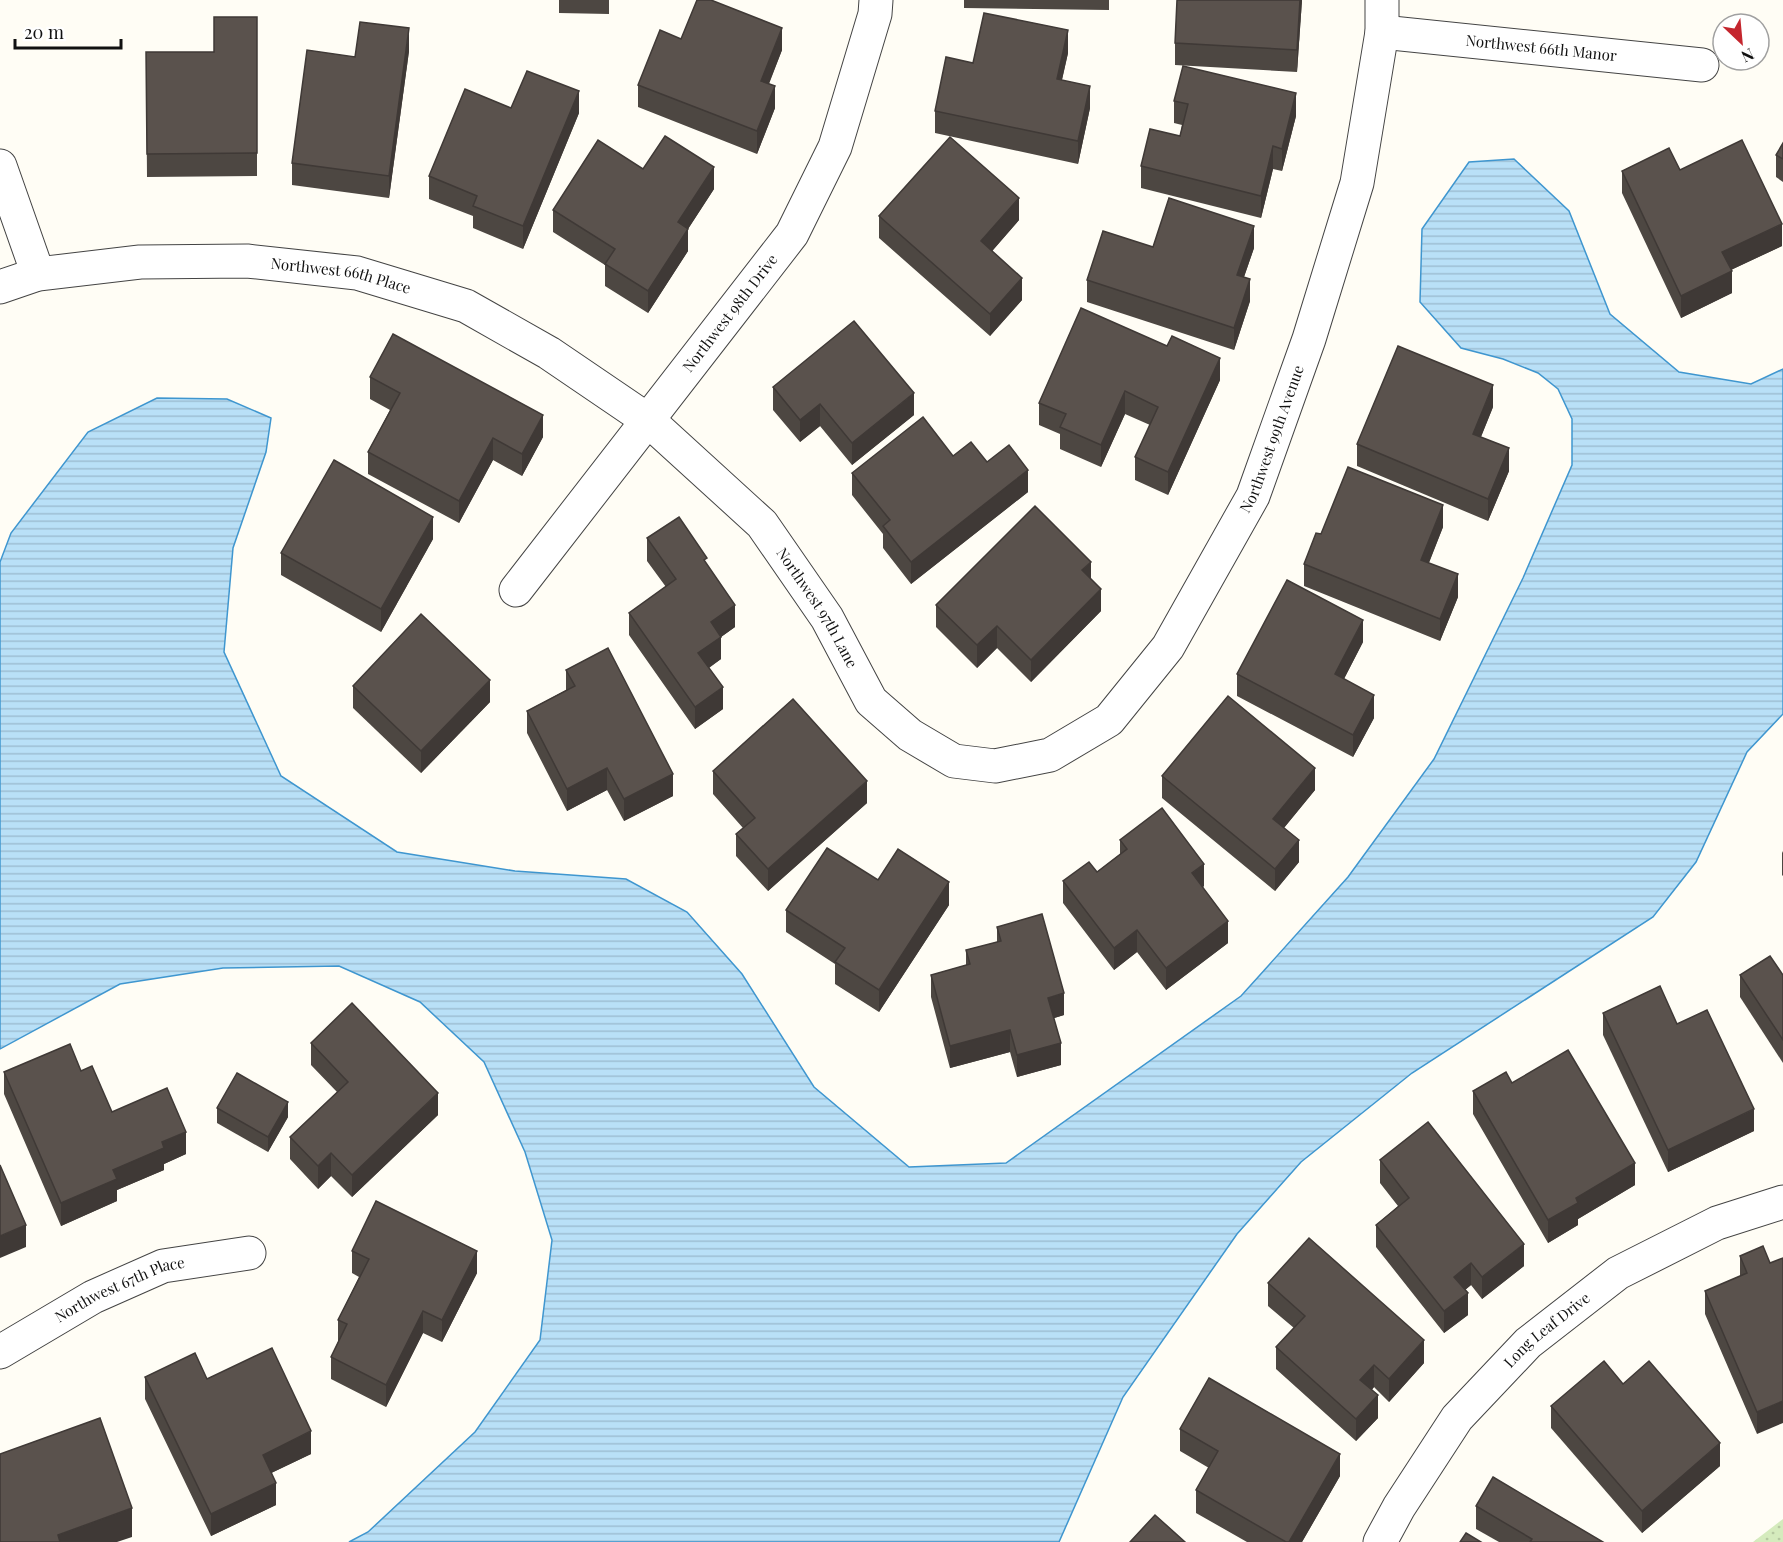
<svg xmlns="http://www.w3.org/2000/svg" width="1783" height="1542" font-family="'Playfair Display',serif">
	<defs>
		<pattern id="grass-dots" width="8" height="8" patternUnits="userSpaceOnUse" patternTransform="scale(1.5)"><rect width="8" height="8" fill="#d5ebbd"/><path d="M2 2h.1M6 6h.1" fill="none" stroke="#b6c8a1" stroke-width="1.8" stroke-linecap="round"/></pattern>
		<pattern id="water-rules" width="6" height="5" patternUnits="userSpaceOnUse" patternTransform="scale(1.5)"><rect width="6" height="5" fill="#b9e0f7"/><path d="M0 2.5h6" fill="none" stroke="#9ebfd3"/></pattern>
	</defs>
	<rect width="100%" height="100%" fill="#fffdf5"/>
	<path fill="url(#grass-dots)" d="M1783 1519V1542H1753Z"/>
	<path fill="url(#water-rules)" stroke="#3f96cf" stroke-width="1.5" d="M1514 159 1569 211 1610 314 1679 372 1751 384 1783 369V714L1747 752 1696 862 1653 917 1412 1073 1301 1162 1237 1234 1123 1397 1059 1542H349L368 1532 475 1432 540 1340 552 1240 525 1152 484 1062 420 1002 339 966 223 968 120 984 0 1049V562L11 533 88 432 157 398 227 399 271 418 266 452 233 548 224 652 281 776 397 852 515 871 626 879 687 912 742 974 814 1087 909 1167 1006 1163 1241 996 1348 877 1434 759 1523 578 1572 465V419L1558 389 1538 373 1503 359 1461 348 1420 302 1422 229 1469 162Z"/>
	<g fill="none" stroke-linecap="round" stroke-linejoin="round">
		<defs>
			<g id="minor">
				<path id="s1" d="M1382 32 1702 65"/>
				<path d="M0 166 38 274"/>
				<path id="s2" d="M0 287 38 274 140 262 247 261 357 273 466 306 549 353 649 421 762 524 827 618 871 701 910 735 954 761 995 766 1050 755 1109 720 1168 647 1253 496 1309 339 1357 183 1382 32V0"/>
				<path id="s3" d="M516 590 792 234 835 147 875 14 876 0"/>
				<path id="s4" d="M0 1352 93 1297 163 1266 249 1253"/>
				<path id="s5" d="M1380 1542 1399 1507 1457 1418 1528 1343 1618 1273 1717 1223 1783 1202"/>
			</g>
		</defs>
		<use href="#minor" stroke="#444" stroke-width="35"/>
		<use href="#minor" stroke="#fff" stroke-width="33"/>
	</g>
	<g fill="#4d4742">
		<path d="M559 0H609V14L559 13Z"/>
		<path d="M964 0H1109V10L964 8Z"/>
		<path d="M1302 0 1297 72 1175 65V43Z"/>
		<path d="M257 17V176L147 177 146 52H214Z"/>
		<path d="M681 39 782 50 769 84 775 108 757 154 638 107V85Z"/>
		<path d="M409 51 389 198 292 185V163L355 57Z"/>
		<path d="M1068 53 1062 80 1090 108 1078 164 935 133V111L973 63Z"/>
		<path d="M1174 101 1296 116 1282 171 1273 169 1261 218 1141 188V166L1180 136 1182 125 1174 123Z"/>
		<path d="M511 108 579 113 523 249 473 228V216L429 199V176Z"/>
		<path d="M1783 143V182L1776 177V155Z"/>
		<path d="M643 169 714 189 688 229V251L648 313 605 286V265L553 232V210Z"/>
		<path d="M1680 170 1782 246 1731 270 1732 293 1681 318 1622 193V171Z"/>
		<path d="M879 216 1019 220 992 251 1022 300 990 336 879 238Z"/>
		<path d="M1153 247 1254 248 1244 277 1250 301 1234 350 1087 302V280Z"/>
		<path d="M370 377 543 437 522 476 493 460 459 523 368 474V452L390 410 370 399Z"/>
		<path d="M1220 380 1168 495 1135 480V457L1150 425 1125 414 1101 467 1060 449V434L1039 425V403Z"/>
		<path d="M773 387 914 415 852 465 820 426 800 442 773 410Z"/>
		<path d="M1493 407 1481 437 1509 471 1488 521 1357 466V444Z"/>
		<path d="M953 456 987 462 1028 492 911 584 883 548V534L852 495V473Z"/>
		<path d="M1443 527 1429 563 1458 597 1440 641 1304 586V564L1321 534Z"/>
		<path d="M647 538 707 565 735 627 721 637V659L709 668 723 709 695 729 629 635V613L666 587 647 561Z"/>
		<path d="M433 539 381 632 281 575V553Z"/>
		<path d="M1091 579 1101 611 1031 682 997 648 977 668 936 627V605Z"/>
		<path d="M1363 642 1344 679 1374 718 1353 757 1237 696V674Z"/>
		<path d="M566 670 673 796 624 821 607 790 567 811 527 733V711L566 690Z"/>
		<path d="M353 686 490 702 421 773 353 708Z"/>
		<path d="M713 771 867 803 768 891 736 856V834L743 828 713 794Z"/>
		<path d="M1162 776 1315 790 1284 828 1299 862 1275 891 1162 798Z"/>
		<path d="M1120 840 1204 886 1203 887 1228 943 1166 990 1137 952 1114 970 1063 903V881L1097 872 1120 854Z"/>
		<path d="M1783 851V876L1782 875V853Z"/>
		<path d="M878 880 949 905 879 1012 835 984V964L786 932V910Z"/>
		<path d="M997 927 1064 1015 1054 1018 1061 1065 1017 1077 1010 1052 950 1068 931 997V975L966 965V950L997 942Z"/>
		<path d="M1740 975H1783V1063L1740 997Z"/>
		<path d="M1603 1013 1677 1024 1754 1131 1668 1172 1603 1035Z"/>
		<path d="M311 1043 438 1115 352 1197 331 1176 318 1189 290 1159V1137L337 1092 311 1065Z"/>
		<path d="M81 1071 112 1112 186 1154 164 1164V1170L117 1190V1201L61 1226 4 1094V1072Z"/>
		<path d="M1512 1083 1635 1185 1578 1219V1225L1548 1243 1473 1114V1091Z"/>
		<path d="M217 1108 288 1117 268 1152 217 1123Z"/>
		<path d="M1380 1160 1524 1266 1482 1299 1471 1285 1465 1290 1468 1315 1444 1333 1376 1247V1225L1398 1206 1380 1183Z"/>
		<path d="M352 1251 477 1273 442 1342 423 1333 386 1407 331 1379V1357L338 1342V1320L359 1277 352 1273Z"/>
		<path d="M1740 1256 1770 1263 1757 1434 1705 1314V1291L1740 1276Z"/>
		<path d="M1268 1283 1424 1363 1389 1402 1374 1387 1372 1390 1378 1418 1356 1441 1276 1369V1347L1294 1328 1268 1306Z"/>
		<path d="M145 1377 207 1379 311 1454 271 1473 276 1505 211 1536 145 1399Z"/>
		<path d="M1623 1384 1720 1466 1642 1533 1551 1428V1406Z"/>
		<path d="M1180 1429 1340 1476 1302 1542H1247L1196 1513V1490L1209 1468 1180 1451Z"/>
		<path d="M1476 1506 1603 1542H1499L1476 1529Z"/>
	</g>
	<g fill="#3f3936">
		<path d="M1300 0H1302L1297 72V50Z"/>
		<path d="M409 28V51L389 198V176Z"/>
		<path d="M782 28V50L761 103V81Z"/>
		<path d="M1068 30V53L1057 101V79Z"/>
		<path d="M775 86V108L757 154V131Z"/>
		<path d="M1090 86V108L1078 164V141Z"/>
		<path d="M579 91V113L523 249V226Z"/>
		<path d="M1296 93V116L1282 171V149Z"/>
		<path d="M1273 146V169L1261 218V196Z"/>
		<path d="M714 167V189L688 229V251L648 313V291L678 222Z"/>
		<path d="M1019 198V220L981 264V241Z"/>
		<path d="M1782 224V246L1722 274V252Z"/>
		<path d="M1254 226V248L1237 297V275Z"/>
		<path d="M1732 271V293L1681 318V296Z"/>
		<path d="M1022 278V300L990 336V314Z"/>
		<path d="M1250 279V301L1234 350V328Z"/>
		<path d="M1220 358V380L1168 495V472Z"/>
		<path d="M1493 385V407L1473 456V434Z"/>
		<path d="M1125 391V414L1101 467V445Z"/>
		<path d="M914 393V415L852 465V443Z"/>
		<path d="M820 404V426L800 442V420Z"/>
		<path d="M543 415V437L522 476V454Z"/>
		<path d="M493 438V460L459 523V501Z"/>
		<path d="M1509 448V471L1488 521V499Z"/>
		<path d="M1028 470V492L911 584V562Z"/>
		<path d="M1443 505V527L1421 582V560Z"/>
		<path d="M433 517V539L381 632V609Z"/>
		<path d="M1091 562V584L1082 570Z"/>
		<path d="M1458 574V597L1440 641V619Z"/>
		<path d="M1101 589V611L1031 682V660Z"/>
		<path d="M735 605V627L721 637V659L698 675V653L711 622Z"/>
		<path d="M1363 620V642L1335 696V674Z"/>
		<path d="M997 626V648L977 668V645Z"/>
		<path d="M490 680V702L421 773V751Z"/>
		<path d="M723 687V709L695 729V707Z"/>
		<path d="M1374 695V718L1353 757V735Z"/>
		<path d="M607 768V790L567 811V789Z"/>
		<path d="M1315 768V790L1273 841V819Z"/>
		<path d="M673 774V796L624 821V799Z"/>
		<path d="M867 781V803L768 891V869Z"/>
		<path d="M1299 840V862L1275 891V869Z"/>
		<path d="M1204 864V886L1192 895V873Z"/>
		<path d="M949 882V905L879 1012V990Z"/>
		<path d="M1228 921V943L1166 990V968Z"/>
		<path d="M1137 930V952L1114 970V948Z"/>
		<path d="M1064 993V1015L1048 1020V998Z"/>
		<path d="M1010 1030V1052L950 1068V1046Z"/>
		<path d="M1061 1043V1065L1017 1077V1055Z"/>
		<path d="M438 1093V1115L352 1197V1175Z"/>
		<path d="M288 1102V1117L268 1152V1137Z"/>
		<path d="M1754 1109V1131L1668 1172V1150Z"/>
		<path d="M186 1132V1154L164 1164V1170L117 1190V1201L61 1226V1203L113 1170 162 1142Z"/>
		<path d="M331 1153V1176L318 1189V1166Z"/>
		<path d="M1635 1163V1185L1578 1219V1225L1548 1243V1220L1576 1198Z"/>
		<path d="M26 1225V1247L0 1258V1236Z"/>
		<path d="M1524 1244V1266L1482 1299V1277Z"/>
		<path d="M477 1251V1273L442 1342V1320Z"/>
		<path d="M1471 1263V1285L1454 1299V1277Z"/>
		<path d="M1468 1293V1315L1444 1333V1311Z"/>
		<path d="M423 1311V1333L386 1407V1385Z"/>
		<path d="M1424 1340V1363L1389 1402V1379Z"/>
		<path d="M1374 1365V1387L1360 1402V1380Z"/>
		<path d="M1378 1395V1418L1356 1441V1419Z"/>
		<path d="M1783 1401V1423L1757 1434V1412Z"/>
		<path d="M311 1431V1454L263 1477V1455Z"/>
		<path d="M1720 1443V1466L1642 1533V1511Z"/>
		<path d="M1340 1454V1476L1302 1542H1289Z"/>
		<path d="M276 1483V1505L211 1536V1514Z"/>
		<path d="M132 1508V1537L117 1542H58V1535Z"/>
	</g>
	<g fill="#5a524d" stroke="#3f3936" stroke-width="1.5">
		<path d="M697 0H711L782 28 761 81 775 86 757 131 638 85 660 30 681 39Z"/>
		<path d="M1177 0H1300L1297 50 1175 43Z"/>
		<path d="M984 13 1068 30 1057 79 1090 86 1078 141 935 111 946 57 973 63Z"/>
		<path d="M214 17H257V153L147 154 146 52H214Z"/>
		<path d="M360 22 409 28 389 176 292 163 307 50 355 57Z"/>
		<path d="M1183 66 1296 93 1282 149 1273 146 1261 196 1141 166 1150 129 1180 136 1188 104 1174 101Z"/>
		<path d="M527 71 579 91 523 226 473 206 477 196 429 176 465 89 511 108Z"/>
		<path d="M665 136 714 167 678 222 688 229 648 291 605 264 615 249 553 210 598 140 643 169Z"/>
		<path d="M950 137 1019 198 981 241 1022 278 990 314 879 216Z"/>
		<path d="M1742 140 1782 224 1722 252 1732 271 1681 296 1622 171 1669 148 1680 170Z"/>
		<path d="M1783 143V159L1776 155Z"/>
		<path d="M1169 198 1254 226 1237 275 1250 279 1234 328 1087 280 1103 231 1153 247Z"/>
		<path d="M1081 308 1167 346 1172 336 1220 358 1168 472 1135 457 1158 407 1125 391 1101 445 1060 427 1066 414 1039 403Z"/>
		<path d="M854 321 914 393 852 443 820 404 800 420 773 387Z"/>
		<path d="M393 334 543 415 522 454 493 438 459 501 368 452 400 393 370 377Z"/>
		<path d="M1398 346 1493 385 1473 434 1509 448 1488 499 1357 444Z"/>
		<path d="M923 417 953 456 971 442 987 462 1009 445 1028 470 911 562 883 526 890 520 852 473Z"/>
		<path d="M334 460 433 517 381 609 281 553Z"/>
		<path d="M1348 467 1443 505 1421 560 1458 574 1440 619 1304 564 1316 533 1321 534Z"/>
		<path d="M1035 506 1091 562 1082 570 1101 589 1031 660 997 626 977 645 936 605Z"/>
		<path d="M679 517 707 558 704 560 735 605 711 622 721 637 698 653 723 687 695 707 629 613 676 579 647 538Z"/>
		<path d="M1287 580 1363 620 1335 674 1374 695 1353 735 1237 674Z"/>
		<path d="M421 614 490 680 421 751 353 686Z"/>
		<path d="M608 648 673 774 624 799 607 768 567 789 527 711 575 686 566 670Z"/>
		<path d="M1228 696 1315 768 1273 819 1299 840 1275 869 1162 776Z"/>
		<path d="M793 699 867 781 768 869 736 834 755 818 713 771Z"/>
		<path d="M1162 808 1204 864 1192 873 1228 921 1166 968 1137 930 1114 948 1063 881 1089 862 1097 872 1127 849 1120 840Z"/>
		<path d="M827 848 878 880 898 849 949 882 879 990 835 962 845 948 786 910Z"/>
		<path d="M1042 914 1064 993 1048 998 1061 1043 1017 1055 1010 1030 950 1046 931 975 970 964 966 950 1001 941 997 927Z"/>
		<path d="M1770 956 1783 975V1040L1740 975Z"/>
		<path d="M1660 986 1677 1024 1707 1010 1754 1109 1668 1150 1603 1013Z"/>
		<path d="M352 1003 438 1093 352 1175 331 1153 318 1166 290 1137 348 1082 311 1043Z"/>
		<path d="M70 1044 81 1071 92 1066 112 1112 167 1088 186 1132 162 1142 164 1148 113 1170 117 1179 61 1203 4 1072Z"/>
		<path d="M1568 1050 1635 1163 1576 1198 1578 1203 1548 1220 1473 1091 1506 1072 1512 1083Z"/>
		<path d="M237 1073 288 1102 268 1137 217 1108Z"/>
		<path d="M1428 1122 1524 1244 1482 1277 1471 1263 1454 1277 1468 1293 1444 1311 1376 1225 1409 1198 1380 1160Z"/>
		<path d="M0 1165 26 1225 0 1236Z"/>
		<path d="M376 1201 477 1251 442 1320 423 1311 386 1385 331 1357 347 1324 338 1320 369 1259 352 1251Z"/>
		<path d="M1309 1238 1424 1340 1389 1379 1374 1365 1360 1380 1378 1395 1356 1419 1276 1347 1305 1316 1268 1283Z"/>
		<path d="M1763 1246 1770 1263 1783 1258V1401L1757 1412 1705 1291 1747 1273 1740 1256Z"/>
		<path d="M272 1348 311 1431 263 1455 276 1483 211 1514 145 1377 195 1353 207 1379Z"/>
		<path d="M1604 1361 1623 1384 1649 1361 1720 1443 1642 1511 1551 1406Z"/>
		<path d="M1209 1378 1340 1454 1289 1542H1286L1196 1490 1218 1451 1180 1429Z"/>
		<path d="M100 1418 132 1508 58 1535 60 1542H0V1454Z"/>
		<path d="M1493 1477 1603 1542H1530L1532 1539 1476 1506Z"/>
		<path d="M1155 1515 1185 1542H1130Z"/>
		<path d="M1466 1533 1481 1542H1460Z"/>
	</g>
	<g text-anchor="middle" stroke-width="6" stroke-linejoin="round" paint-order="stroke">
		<g font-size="15" fill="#111" stroke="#fff">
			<text dy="5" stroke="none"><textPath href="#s1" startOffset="160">Northwest 66th Manor</textPath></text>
			<text dy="5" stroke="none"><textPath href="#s2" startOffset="345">Northwest 66th Place</textPath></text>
			<text dy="5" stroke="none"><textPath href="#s3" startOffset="350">Northwest 98th Drive</textPath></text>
			<text dy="5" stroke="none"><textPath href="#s2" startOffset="1648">Northwest 99th Avenue</textPath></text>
			<text dy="5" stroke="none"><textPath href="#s2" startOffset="944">Northwest 97th Lane</textPath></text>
			<text dy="5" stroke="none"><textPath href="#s4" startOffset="136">Northwest 67th Place</textPath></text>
			<text dy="5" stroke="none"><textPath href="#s5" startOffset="272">Long Leaf Drive</textPath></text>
		</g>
	</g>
	<g transform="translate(1741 42) rotate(154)"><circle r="28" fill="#ffffff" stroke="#a0a0a0" stroke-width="1.5"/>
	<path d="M0-4.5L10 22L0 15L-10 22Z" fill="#c4262e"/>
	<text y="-9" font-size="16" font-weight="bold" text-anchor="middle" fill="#111111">N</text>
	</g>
	<path d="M15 39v9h106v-9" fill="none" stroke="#111111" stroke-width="3"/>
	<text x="24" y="39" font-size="18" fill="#111111" stroke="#ffffff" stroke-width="4.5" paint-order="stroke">20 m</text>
</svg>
